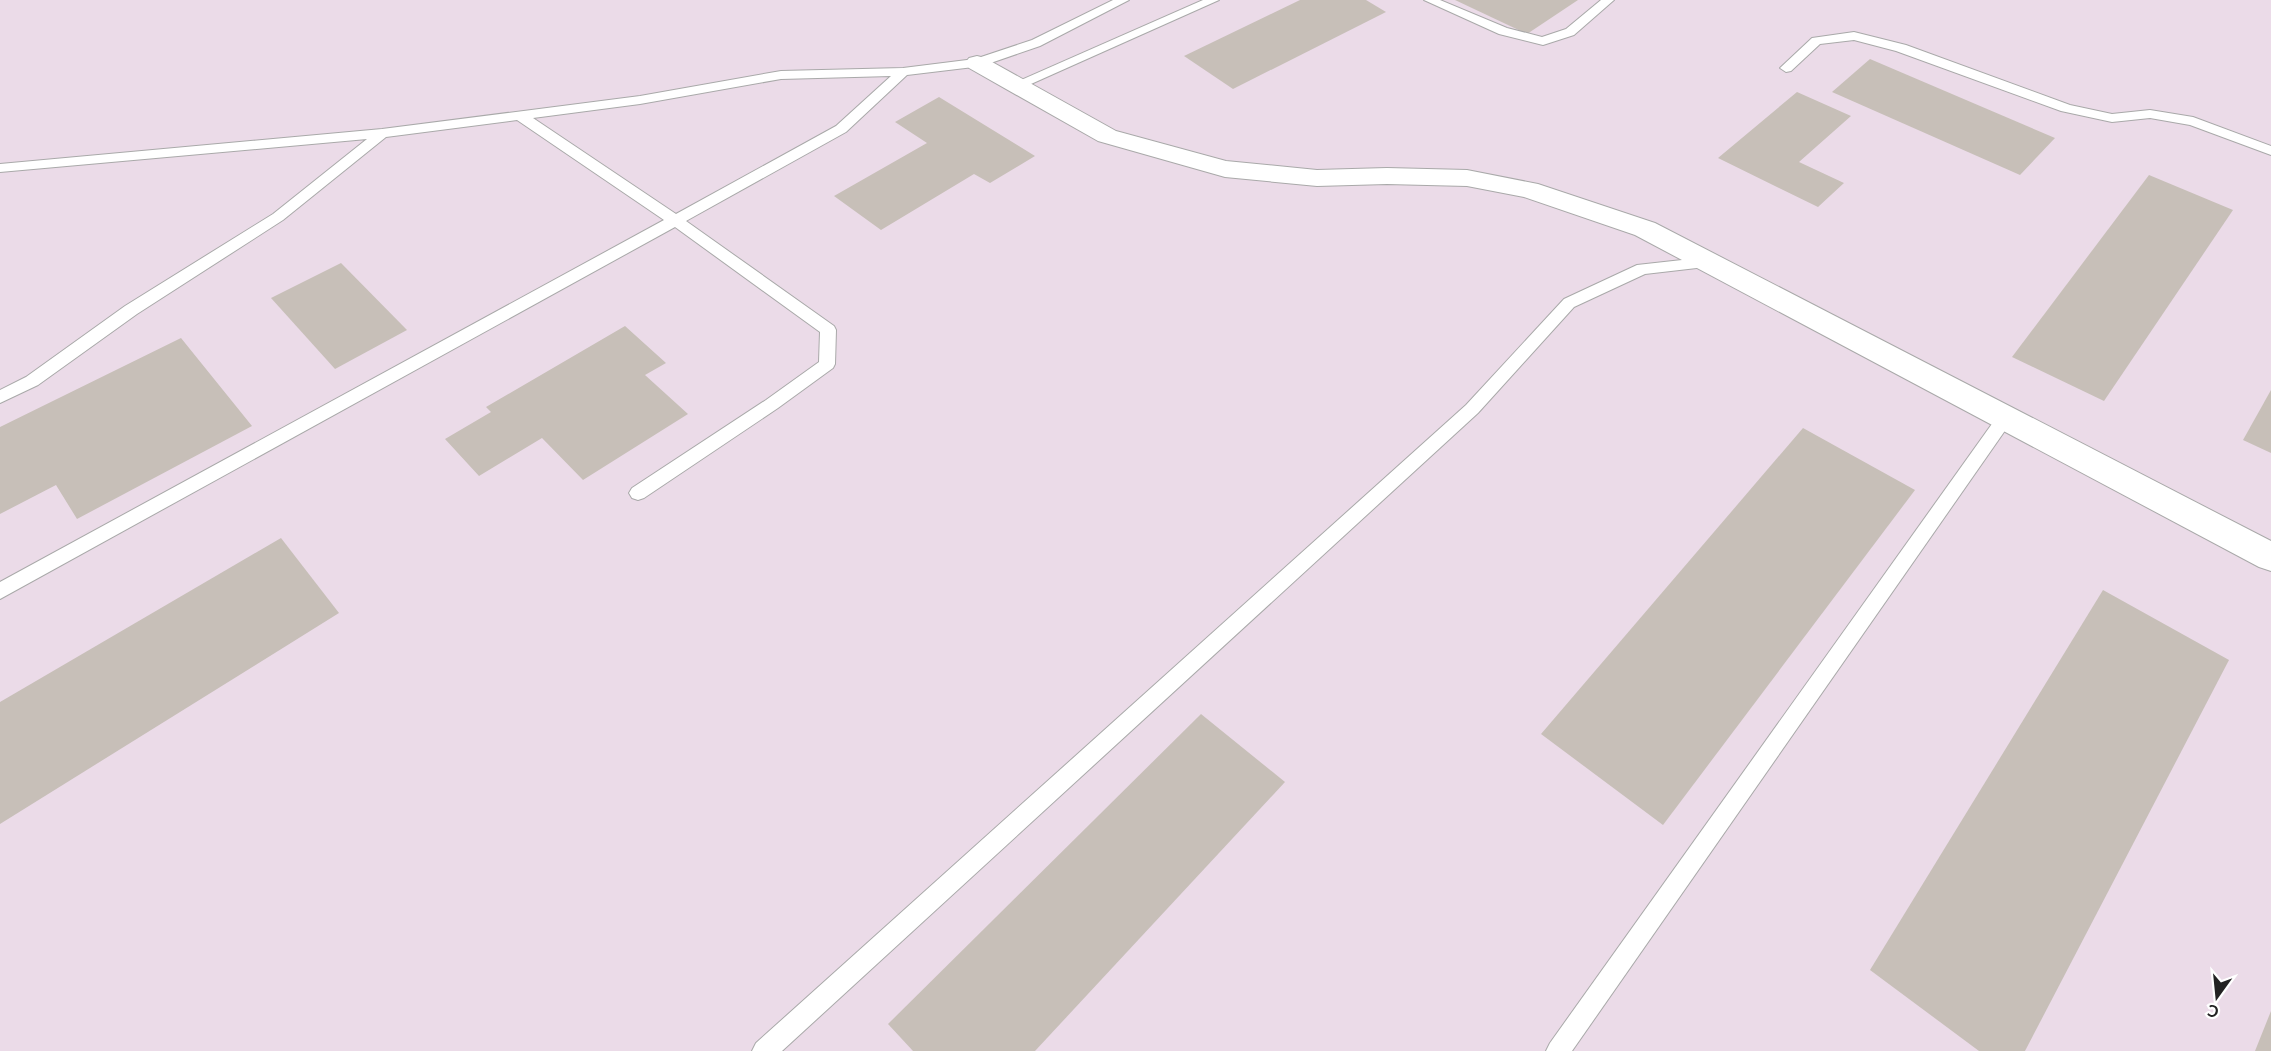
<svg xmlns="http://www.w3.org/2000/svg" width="2271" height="1051" font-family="Lato,sans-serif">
	<rect width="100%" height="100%" fill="#f2efe9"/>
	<rect fill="#ebdbe8" x="0" y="0" width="2271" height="1051"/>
	<g fill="#c7bfb8">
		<path d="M1300 0H1366L1386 12 1233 89 1184 56Z"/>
		<path d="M1455 0H1578L1527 34Z"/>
		<path d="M1870 59 2055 138 2020 175 1832 92Z"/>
		<path d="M1797 92 1851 116 1799 162 1844 183 1818 207 1718 158Z"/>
		<path d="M939 97 1035 156 990 183 974 174 881 230 834 196 927 143 895 122Z"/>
		<path d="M2149 175 2233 210 2104 401 2012 357Z"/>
		<path d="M341 263 407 330 335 369 271 298Z"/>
		<path d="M625 326 666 363 645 375 688 414 583 480 542 438 479 476 445 439 491 412 486 407Z"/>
		<path d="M181 338 252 426 77 519 56 485 0 514V427Z"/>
		<path d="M2271 390V453L2243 440Z"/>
		<path d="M1803 428 1915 490 1663 825 1541 734Z"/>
		<path d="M281 538 339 613 0 824V702Z"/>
		<path d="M2103 590 2229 660 2025 1051H1979L1870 970Z"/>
		<path d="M1201 714 1285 782 1035 1051H913L888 1024Z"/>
		<path d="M2271 1011V1051H2255Z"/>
	</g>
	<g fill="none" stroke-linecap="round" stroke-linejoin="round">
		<defs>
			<g id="lane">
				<path d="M1113 0H1129L1040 46 982 66 907 75 846 132 686 221 834 326 836 330 835 364 833 368 778 408 644 498 638 500 632 498 629 493 632 488 766 400 819 362 820 332 675 227 0 599V582L664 220 517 120 386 137 283 220 137 314 38 385 0 403V390L26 377 125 306 273 214 367 139 0 172V164L382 129 640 96 781 71 903 68 975 59 1032 40ZM891 76 836 126 676 214 533 118 640 104 781 79Z"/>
				<path d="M1203 0H1219L1022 88H1012L1010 85Z"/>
				<path d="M1424 0H1440L1507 28 1542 37 1566 29 1601 0H1614L1574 35 1543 45 1499 34Z"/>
				<path d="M1854 32 1906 45 2070 105 2112 114 2150 110 2193 117 2271 146V155L2190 125 2150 118 2112 122 2061 111 1896 51 1854 40 1820 44 1791 71 1786 72 1780 68 1812 38Z"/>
				<path d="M1709 257 1717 262 1714 266 1645 274 1574 307 1478 413 782 1051H752L756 1043 1466 405 1564 299 1637 265Z"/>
				<path d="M2005 412 2011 414 2013 418 2011 422 1572 1051H1546L1550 1043 1999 414Z"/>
			</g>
			<path id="street" d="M977 56 985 58 1116 131 1226 161 1317 170 1387 168 1467 170 1538 184 1655 223 2271 541V571L2259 567 1635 235 1524 197 1467 186 1387 184 1317 186 1225 177 1098 141 969 68 965 63 969 58Z"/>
		</defs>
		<use href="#lane" stroke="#a9a9a9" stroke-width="2"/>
		<use href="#street" stroke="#a9a9a9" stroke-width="2"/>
		<use href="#lane" fill="#fff" fill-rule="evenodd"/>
		<use href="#street" fill="#fff" fill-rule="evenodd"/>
	</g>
	<g transform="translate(2217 997) rotate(195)" stroke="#ffffff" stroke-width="4.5" paint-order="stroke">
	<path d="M0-4.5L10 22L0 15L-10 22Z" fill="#222222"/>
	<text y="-9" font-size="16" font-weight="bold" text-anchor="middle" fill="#222222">С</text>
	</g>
</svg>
